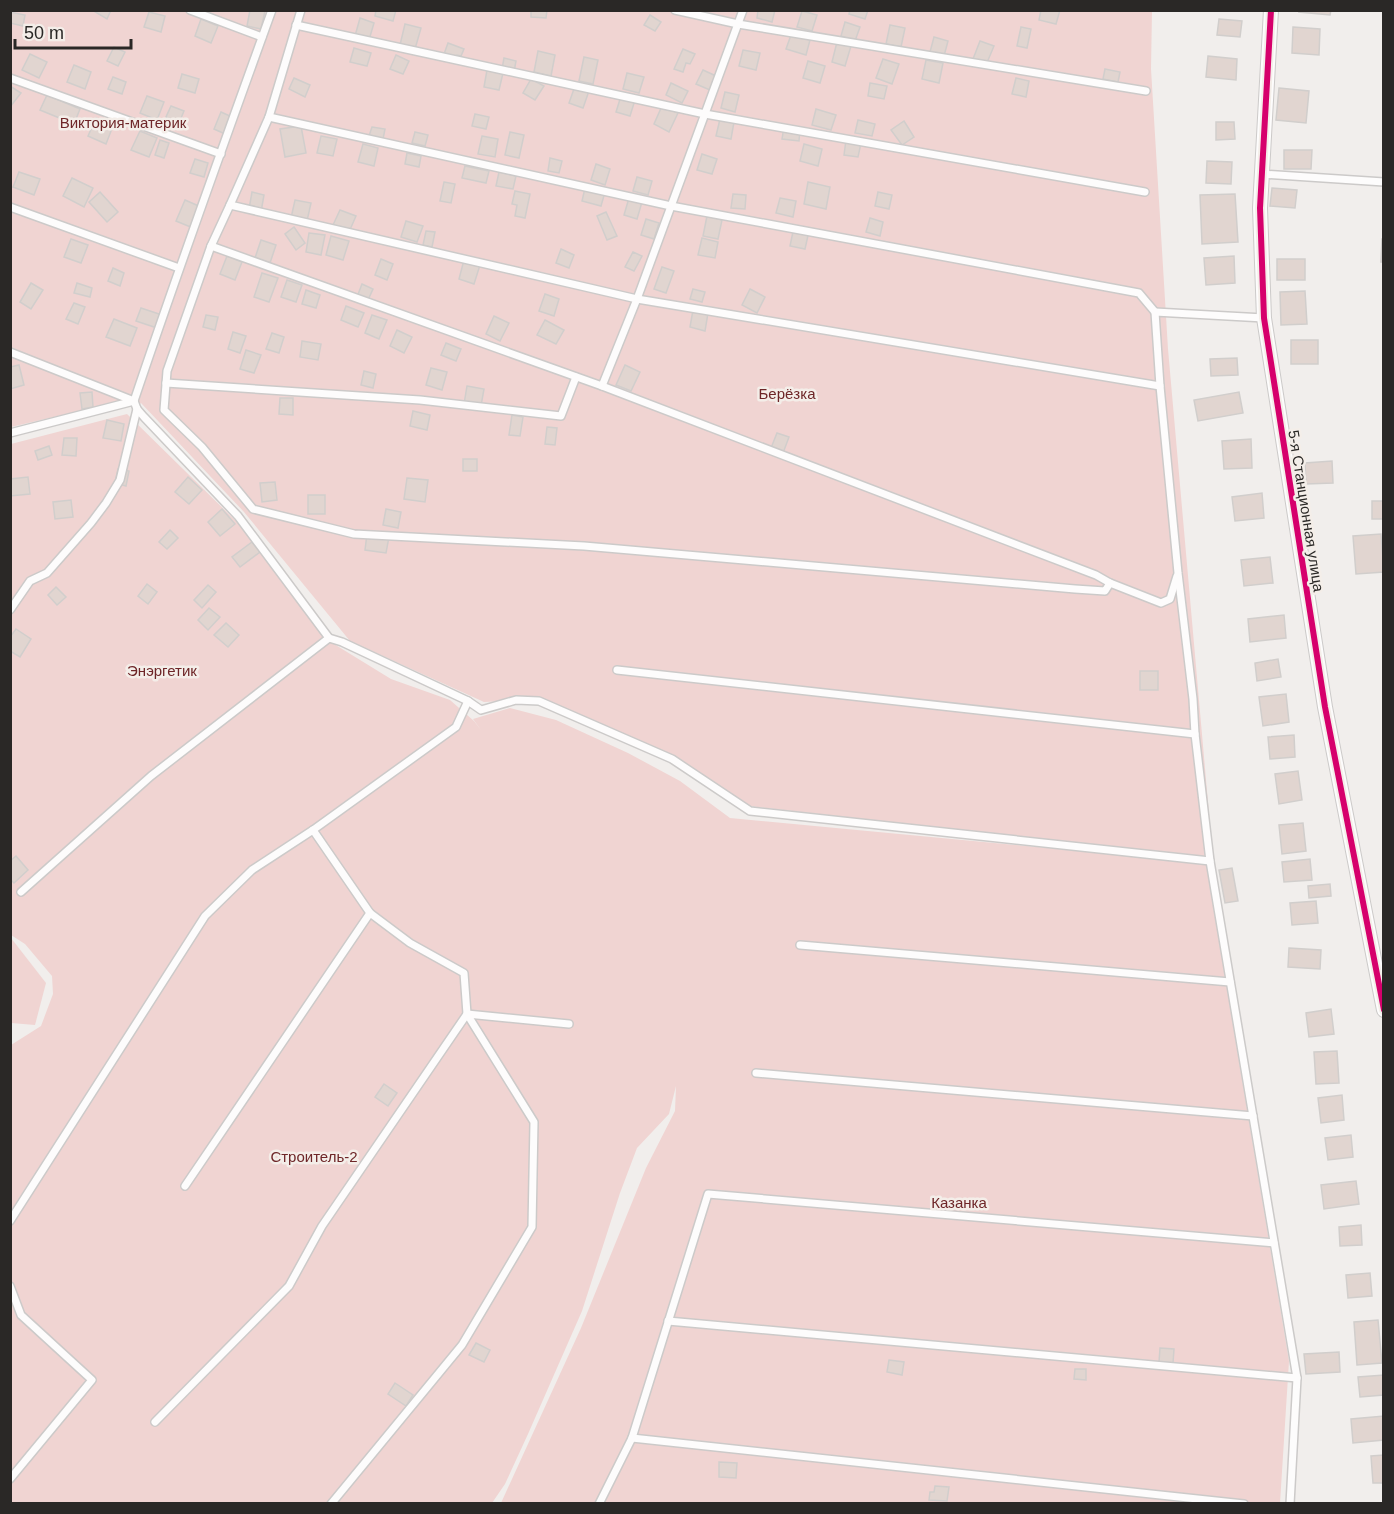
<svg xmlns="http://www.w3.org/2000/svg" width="1394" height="1514" font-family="Helvetica,sans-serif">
	<rect width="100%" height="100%" fill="#f1eeec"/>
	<g fill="#f0d4d2">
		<path d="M10 11H1152L1151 69 1168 349 1213 859 732 804 665 758 528 700 484 702 350 641 244 512 141 403 135 408 126 400 11 427Z"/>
		<path d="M127 414 238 523 334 644 391 679 450 700 474 721 481 730 473 719 510 708 556 720 628 753 680 781 730 818 1206 863 1289 1361 1280 1503H501L581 1328 646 1168 675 1111 676 1086 669 1114 637 1148 620 1193 582 1311 528 1434 505 1484 492 1503 11 1504V1045L41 1026 53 994 52 976 25 944 11 935V444Z"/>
		<path d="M11 938 46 983 35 1025 11 1023Z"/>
	</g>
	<g fill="#e1d5d0" stroke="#d1cecc" stroke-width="1.5">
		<path d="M92 10H111L107 19Z"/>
		<path d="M250 10 265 11 261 29 247 26Z"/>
		<path d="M376 10H396L393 21 375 16Z"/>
		<path d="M531 10H547L546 18 531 17Z"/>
		<path d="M758 10H775L772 22 757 18Z"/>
		<path d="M850 10H868L865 19 849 14Z"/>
		<path d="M1041 10H1060L1056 24 1039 20Z"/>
		<path d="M1300 10H1331L1330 15 1299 12Z"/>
		<path d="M802 11 817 15 812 31 797 27Z"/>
		<path d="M10 12 25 15 23 26 10 23Z"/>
		<path d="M149 12 165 16 161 32 144 27Z"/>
		<path d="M650 15 661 22 655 31 644 25Z"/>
		<path d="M360 18 374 23 369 40 355 36Z"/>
		<path d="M201 19 218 26 211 43 195 36Z"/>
		<path d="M1219 19 1242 21 1240 37 1217 35Z"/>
		<path d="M845 22 860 27 855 41 841 36Z"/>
		<path d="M405 24 421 28 415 49 400 45Z"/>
		<path d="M890 25 905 28 901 47 886 44Z"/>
		<path d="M1021 27 1031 29 1027 48 1017 46Z"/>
		<path d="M1293 27 1320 29 1319 55 1292 53Z"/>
		<path d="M791 35 810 40 806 55 786 49Z"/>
		<path d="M934 37 948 41 944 56 930 52Z"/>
		<path d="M980 41 994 46 986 65 973 59Z"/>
		<path d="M837 42 851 46 845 66 832 62Z"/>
		<path d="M448 43 464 49 461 56 457 55 455 59 444 54Z"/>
		<path d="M114 47 125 52 118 66 107 61Z"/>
		<path d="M354 48 371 53 367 66 350 62Z"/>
		<path d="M683 49 695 54 690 64 686 63 683 72 674 69Z"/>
		<path d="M743 50 760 53 756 70 739 66Z"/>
		<path d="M538 51 555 55 551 76 534 72Z"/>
		<path d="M30 54 47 62 39 78 22 70Z"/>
		<path d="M396 55 409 61 403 74 390 69Z"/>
		<path d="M1208 56 1237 59 1236 80 1206 77Z"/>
		<path d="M584 57 598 60 593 84 579 81Z"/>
		<path d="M504 58 516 61 514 72 502 69Z"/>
		<path d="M883 59 899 64 892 84 876 78Z"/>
		<path d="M926 60 943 63 939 83 922 79Z"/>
		<path d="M808 61 825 66 820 83 803 78Z"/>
		<path d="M74 65 91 72 85 89 67 82Z"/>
		<path d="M1105 69 1120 72 1118 82 1103 79Z"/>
		<path d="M487 70 503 73 499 90 484 87Z"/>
		<path d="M703 70 716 76 710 90 696 84Z"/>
		<path d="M627 73 644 77 639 93 623 89Z"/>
		<path d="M182 74 199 79 195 93 178 88Z"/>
		<path d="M113 77 126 82 122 94 108 89Z"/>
		<path d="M294 78 310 85 305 97 289 89Z"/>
		<path d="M1016 78 1029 81 1026 97 1012 94Z"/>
		<path d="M531 79 544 86 535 100 523 93Z"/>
		<path d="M671 83 688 91 682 103 666 95Z"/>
		<path d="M870 83 887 86 884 99 868 96Z"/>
		<path d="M10 86 21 93 10 107Z"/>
		<path d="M575 86 589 91 583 108 569 103Z"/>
		<path d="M1279 88 1309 91 1306 123 1276 120Z"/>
		<path d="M725 92 739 95 735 112 721 108Z"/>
		<path d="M47 95 80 109 74 124 40 110Z"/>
		<path d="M147 96 164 102 157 120 140 113Z"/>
		<path d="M621 96 635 100 630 116 616 112Z"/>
		<path d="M171 106 184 111 179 123 166 117Z"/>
		<path d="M662 106 678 113 669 132 654 124Z"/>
		<path d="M816 109 836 115 831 130 812 125Z"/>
		<path d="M221 112 232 117 225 134 214 129Z"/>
		<path d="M475 114 489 117 486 129 472 126Z"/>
		<path d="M96 118 113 126 106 144 88 136Z"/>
		<path d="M720 119 734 122 731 139 716 136Z"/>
		<path d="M858 120 875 124 872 136 855 133Z"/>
		<path d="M904 121 914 137 902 145 891 130Z"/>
		<path d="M1216 122H1234L1235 139 1216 140Z"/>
		<path d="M301 126 306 153 285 157 280 129Z"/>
		<path d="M372 127 385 129 383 139 369 136Z"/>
		<path d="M784 127 800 129 799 141 782 139Z"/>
		<path d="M140 131 157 138 149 157 131 150Z"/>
		<path d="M415 132 428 135 425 146 412 143Z"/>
		<path d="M510 132 524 135 519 158 505 155Z"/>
		<path d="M321 136 337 139 333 156 317 153Z"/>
		<path d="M482 136 498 139 495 157 478 154Z"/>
		<path d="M160 140 169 143 164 158 155 155Z"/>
		<path d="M846 140 861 143 858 157 844 155Z"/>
		<path d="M363 144 378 148 374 166 358 162Z"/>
		<path d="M804 144 822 149 818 166 800 161Z"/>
		<path d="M1284 150H1312L1311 169H1284Z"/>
		<path d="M407 153 421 156 419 167 405 164Z"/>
		<path d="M702 154 717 159 712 174 697 170Z"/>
		<path d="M550 158 562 161 559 173 548 171Z"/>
		<path d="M195 159 208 163 204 177 190 173Z"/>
		<path d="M1207 161 1232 162 1231 184 1206 183Z"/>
		<path d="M596 164 610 169 605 185 591 180Z"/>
		<path d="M465 166 489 171 486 183 462 178Z"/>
		<path d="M19 172 40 179 34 195 13 187Z"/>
		<path d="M499 172 516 176 513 189 496 186Z"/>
		<path d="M637 177 652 181 648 195 633 191Z"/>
		<path d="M72 178 93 188 84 207 63 196Z"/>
		<path d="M444 182 455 184 451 203 440 201Z"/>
		<path d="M808 182 830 187 826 209 804 204Z"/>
		<path d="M585 188 605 192 601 206 582 201Z"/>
		<path d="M1272 188 1297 190 1295 208 1270 206Z"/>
		<path d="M515 191 530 194 525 218 515 216 517 205 512 204Z"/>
		<path d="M100 192 118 212 107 222 89 202Z"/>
		<path d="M252 192 264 195 261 212 249 209Z"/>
		<path d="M878 192 892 195 889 209 875 206Z"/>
		<path d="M733 194 746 195 745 209 731 208Z"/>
		<path d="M1235 194 1238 242 1202 244 1200 195Z"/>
		<path d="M629 198 642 202 637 219 624 215Z"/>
		<path d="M780 198 796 201 793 217 776 213Z"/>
		<path d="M185 200 201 207 193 228 176 221Z"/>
		<path d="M295 200 311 203 307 221 291 218Z"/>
		<path d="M340 210 356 216 349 232 333 225Z"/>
		<path d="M606 212 617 236 607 240 597 216Z"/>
		<path d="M707 216 722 220 718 239 703 236Z"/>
		<path d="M870 218 883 222 880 236 866 232Z"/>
		<path d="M646 219 659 223 654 239 641 235Z"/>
		<path d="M406 221 423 226 417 242 401 237Z"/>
		<path d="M294 227 305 243 296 250 285 234Z"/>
		<path d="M794 227 809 231 805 249 790 246Z"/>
		<path d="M426 231 435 232 432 247 423 245Z"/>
		<path d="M309 233 325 235 321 255 306 252Z"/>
		<path d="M331 236 349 241 343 260 326 255Z"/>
		<path d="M702 238 718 242 715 258 698 255Z"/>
		<path d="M71 239 88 245 81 263 64 257Z"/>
		<path d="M1382 239H1384V262H1381Z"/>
		<path d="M261 240 276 245 270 263 255 258Z"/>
		<path d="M561 249 574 255 569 268 556 263Z"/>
		<path d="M633 252 642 256 634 271 625 267Z"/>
		<path d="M227 256 242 262 235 280 220 274Z"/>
		<path d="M1234 256 1235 283 1206 285 1204 258Z"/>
		<path d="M381 259 393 264 387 280 375 275Z"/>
		<rect x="1277" y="259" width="28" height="21"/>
		<path d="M464 260 480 265 474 284 459 279Z"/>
		<path d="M662 267 674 271 666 293 654 289Z"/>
		<path d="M113 268 124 273 120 286 108 281Z"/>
		<path d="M262 273 278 278 269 302 254 297Z"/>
		<path d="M287 280 302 285 296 302 281 297Z"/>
		<path d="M31 283 43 290 31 309 20 302Z"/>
		<path d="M77 283 92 288 90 297 74 293Z"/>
		<path d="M362 284 373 289 367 302 357 297Z"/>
		<path d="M693 289 705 292 702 302 690 299Z"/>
		<path d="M750 289 765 297 757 313 742 305Z"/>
		<path d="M306 290 320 295 316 308 302 304Z"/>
		<path d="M1305 291 1307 324 1281 325 1280 292Z"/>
		<path d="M545 294 559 299 554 316 539 311Z"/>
		<path d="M74 303 85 307 78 324 66 319Z"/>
		<path d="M346 306 364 313 358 327 341 320Z"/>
		<path d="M141 308 162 315 157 328 136 321Z"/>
		<path d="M693 310 708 313 705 331 690 327Z"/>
		<path d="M206 315 218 317 215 330 203 327Z"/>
		<path d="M372 315 387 320 379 339 365 333Z"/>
		<path d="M494 316 509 323 500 341 486 334Z"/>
		<path d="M114 319 137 328 130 346 106 337Z"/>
		<path d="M545 320 564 330 556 344 537 335Z"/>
		<path d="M397 330 412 337 404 353 390 346Z"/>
		<path d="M233 332 246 336 240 353 228 349Z"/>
		<path d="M272 333 284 337 279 353 266 349Z"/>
		<rect x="1291" y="340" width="27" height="24"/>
		<path d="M302 341 321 344 318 360 300 357Z"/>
		<path d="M446 343 461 349 456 361 441 355Z"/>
		<path d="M246 350 261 355 254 373 240 369Z"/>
		<path d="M1237 358 1238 375 1211 376 1210 359Z"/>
		<path d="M19 365 24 385 10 389V367Z"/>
		<path d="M625 365 640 372 631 391 616 385Z"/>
		<path d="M431 368 447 372 442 390 426 385Z"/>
		<path d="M364 371 376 374 373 388 361 385Z"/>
		<path d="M467 386 484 389 481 406 464 404Z"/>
		<path d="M92 392 93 407 82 409 80 393Z"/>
		<path d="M1239 392 1243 413 1198 421 1194 400Z"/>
		<path d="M280 398H293V415L279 414Z"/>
		<path d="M413 411 430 415 427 430 410 426Z"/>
		<path d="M512 415 523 417 520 436 509 435Z"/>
		<path d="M107 420 124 424 121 441 103 438Z"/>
		<path d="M547 427 557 428 555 445 545 444Z"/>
		<path d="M777 433 789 437 783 453 771 448Z"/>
		<path d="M64 438H77L76 456 62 455Z"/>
		<path d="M1251 439 1252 468 1224 469 1222 441Z"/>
		<path d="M49 446 52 455 38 460 35 451Z"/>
		<rect x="463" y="459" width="14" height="12"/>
		<path d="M1332 461 1333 483 1306 484 1305 463Z"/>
		<path d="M118 469 129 471 126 486 115 483Z"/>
		<path d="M28 477 30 494 10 496V479Z"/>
		<path d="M188 477 202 490 189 504 175 492Z"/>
		<path d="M407 478 428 480 425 502 404 499Z"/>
		<path d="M275 482 277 500 262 502 260 483Z"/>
		<path d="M1262 493 1264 518 1235 521 1232 497Z"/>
		<rect x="308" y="495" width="17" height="19"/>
		<path d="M71 500 73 517 55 519 53 502Z"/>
		<rect x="1372" y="501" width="12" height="18"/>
		<path d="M222 509 235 524 220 536 208 522Z"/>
		<path d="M386 509 401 512 398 528 383 525Z"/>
		<path d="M170 530 178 538 167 549 159 542Z"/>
		<path d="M367 534 389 537 386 553 365 550Z"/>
		<path d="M1381 534 1384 572 1356 574 1353 536Z"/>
		<path d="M252 542 260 552 240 567 232 557Z"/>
		<path d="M1270 557 1273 583 1244 586 1241 560Z"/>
		<path d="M147 584 157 592 148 604 138 596Z"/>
		<path d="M208 585 216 592 202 608 194 600Z"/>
		<path d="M56 587 66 597 57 605 48 595Z"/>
		<path d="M209 608 220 617 208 630 198 620Z"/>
		<path d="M1284 615 1286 638 1250 642 1248 619Z"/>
		<path d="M226 623 239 635 228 647 214 635Z"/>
		<path d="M16 629 31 639 20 657 10 651V637Z"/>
		<path d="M1278 659 1281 677 1257 681 1255 663Z"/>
		<rect x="1140" y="671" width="18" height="19"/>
		<path d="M1286 694 1289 722 1263 726 1259 697Z"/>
		<path d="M1294 735 1295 757 1270 759 1268 737Z"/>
		<path d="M1298 771 1302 800 1279 804 1275 774Z"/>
		<path d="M1303 823 1306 851 1282 854 1279 825Z"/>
		<path d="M16 856 28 870 14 883 10 879V861Z"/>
		<path d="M1310 859 1312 880 1284 882 1282 862Z"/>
		<path d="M1232 868 1238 901 1225 903 1219 870Z"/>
		<path d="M1330 884 1331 896 1309 898 1308 886Z"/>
		<path d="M1316 901 1318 923 1292 925 1290 903Z"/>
		<path d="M1289 948 1321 950 1320 969 1288 967Z"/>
		<path d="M1331 1009 1334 1034 1309 1037 1306 1013Z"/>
		<path d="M1337 1051 1339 1083 1316 1084 1314 1052Z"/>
		<path d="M384 1084 397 1093 388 1106 375 1097Z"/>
		<path d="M1342 1095 1344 1120 1321 1123 1318 1098Z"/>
		<path d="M1351 1135 1353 1157 1328 1160 1325 1138Z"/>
		<path d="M1356 1181 1359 1204 1324 1209 1321 1185Z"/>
		<path d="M1361 1225 1362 1245 1340 1246 1339 1227Z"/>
		<path d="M1370 1273 1372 1296 1348 1298 1346 1275Z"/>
		<path d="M1378 1320 1382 1363 1357 1365 1354 1322Z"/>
		<path d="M476 1343 490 1350 484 1362 469 1355Z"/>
		<path d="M1160 1348 1174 1349 1173 1363 1159 1362Z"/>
		<path d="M1339 1352 1340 1372 1306 1374 1304 1354Z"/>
		<path d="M889 1360 904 1362 902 1375 887 1372Z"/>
		<path d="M1075 1369H1086V1380L1074 1379Z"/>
		<path d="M1384 1375V1395L1360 1397 1358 1377Z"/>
		<path d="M395 1383 413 1395 406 1406 388 1394Z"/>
		<path d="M1384 1416V1440L1353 1443 1351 1419Z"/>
		<path d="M1384 1455V1483H1373L1371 1456Z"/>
		<path d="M719 1462 737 1463 736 1478 719 1477Z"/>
		<path d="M935 1486 949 1487 947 1501 929 1500 930 1492H934Z"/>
	</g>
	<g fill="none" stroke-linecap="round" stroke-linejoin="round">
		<defs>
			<g id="lane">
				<path d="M190 10 262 37"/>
				<path d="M272 10C225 140 178 270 134 401L137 409 144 417 238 516 329 638 342 642 468 701 481 710 516 700 539 701 672 759 750 811 1210 861"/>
				<path d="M301 10 269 117 230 205 211 246 167 371 164 410 202 447 253 509 354 534 584 546 1075 589 1105 591 1110 583"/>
				<path d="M675 10 738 24 1146 91"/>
				<path d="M296 25 705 114 1145 192"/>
				<path d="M10 78 221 154"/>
				<path d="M269 117 671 206 1139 293 1155 312"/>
				<path d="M1261 174 1384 182"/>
				<path d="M230 205 637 299 1160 386"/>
				<path d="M10 207 179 268"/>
				<path d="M211 246 602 386 1096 575 1110 583 1161 603 1170 599 1177 576"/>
				<path d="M1264 318 1155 312 1160 386 1178 573 1193 699 1195 734 1210 861 1297 1378 1290 1504"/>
				<path d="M10 352 134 401"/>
				<path d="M166 383 420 400 561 416 576 377"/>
				<path d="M602 386 637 299 743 10"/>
				<path d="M10 433 134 401"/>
				<path d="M10 610 30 581 47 573 91 523 106 503 120 480 137 409"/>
				<path d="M617 670 1195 734"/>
				<path d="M313 830 370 913 410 943 464 973 467 1014 534 1122 532 1227 462 1345 331 1504"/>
				<path d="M21 892 151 776 329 638"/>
				<path d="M800 945 1230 982"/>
				<path d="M756 1073 1253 1116"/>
				<path d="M185 1186 370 913"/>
				<path d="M10 1221 205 916 252 870 313 830 456 727 468 701"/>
				<path d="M10 1286 21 1315 92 1380 10 1479"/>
				<path d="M668 1321 1297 1378"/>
				<path d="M155 1422 289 1286 322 1226 467 1014 569 1024"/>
				<path d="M632 1438 1244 1504"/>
				<path d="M599 1504 632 1438 708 1194 1274 1243"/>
			</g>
			<path id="street" d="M1271 10 1260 208 1264 318 1325 707 1384 1010"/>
		</defs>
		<use href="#lane" stroke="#cccac9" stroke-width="10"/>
		<use href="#street" stroke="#cccac9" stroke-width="16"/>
		<use href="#lane" stroke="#fdfcfc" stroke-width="7"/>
		<use href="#street" stroke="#fdfcfc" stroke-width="14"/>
		<defs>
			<path id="cycleway" d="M1271 10 1260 208 1264 318 1325 707 1384 1010"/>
		</defs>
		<use href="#cycleway" stroke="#f4eee9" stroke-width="10"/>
		<use href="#cycleway" stroke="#d6006c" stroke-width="6"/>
	</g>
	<g text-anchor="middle" stroke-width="5" stroke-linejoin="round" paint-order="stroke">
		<g font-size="15" fill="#6e2628" stroke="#f4eee9">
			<text x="123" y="128">Виктория-материк</text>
			<text x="787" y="399">Берёзка</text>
			<text x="162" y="676">Энэргетик</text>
			<text x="314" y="1162">Строитель-2</text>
			<text x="959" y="1208">Казанка</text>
		</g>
		<g font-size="15" fill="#2a2826" stroke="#f4eee9">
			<text transform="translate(1306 511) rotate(81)" y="5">5-я Станционная улица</text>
		</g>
	</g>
	<rect width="1394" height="1514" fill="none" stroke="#2a2826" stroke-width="24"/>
	<path d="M15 39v9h116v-9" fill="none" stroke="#2a2826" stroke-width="3"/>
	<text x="24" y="39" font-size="18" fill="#2a2826" stroke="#f4eee9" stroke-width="4.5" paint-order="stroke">50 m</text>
</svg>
